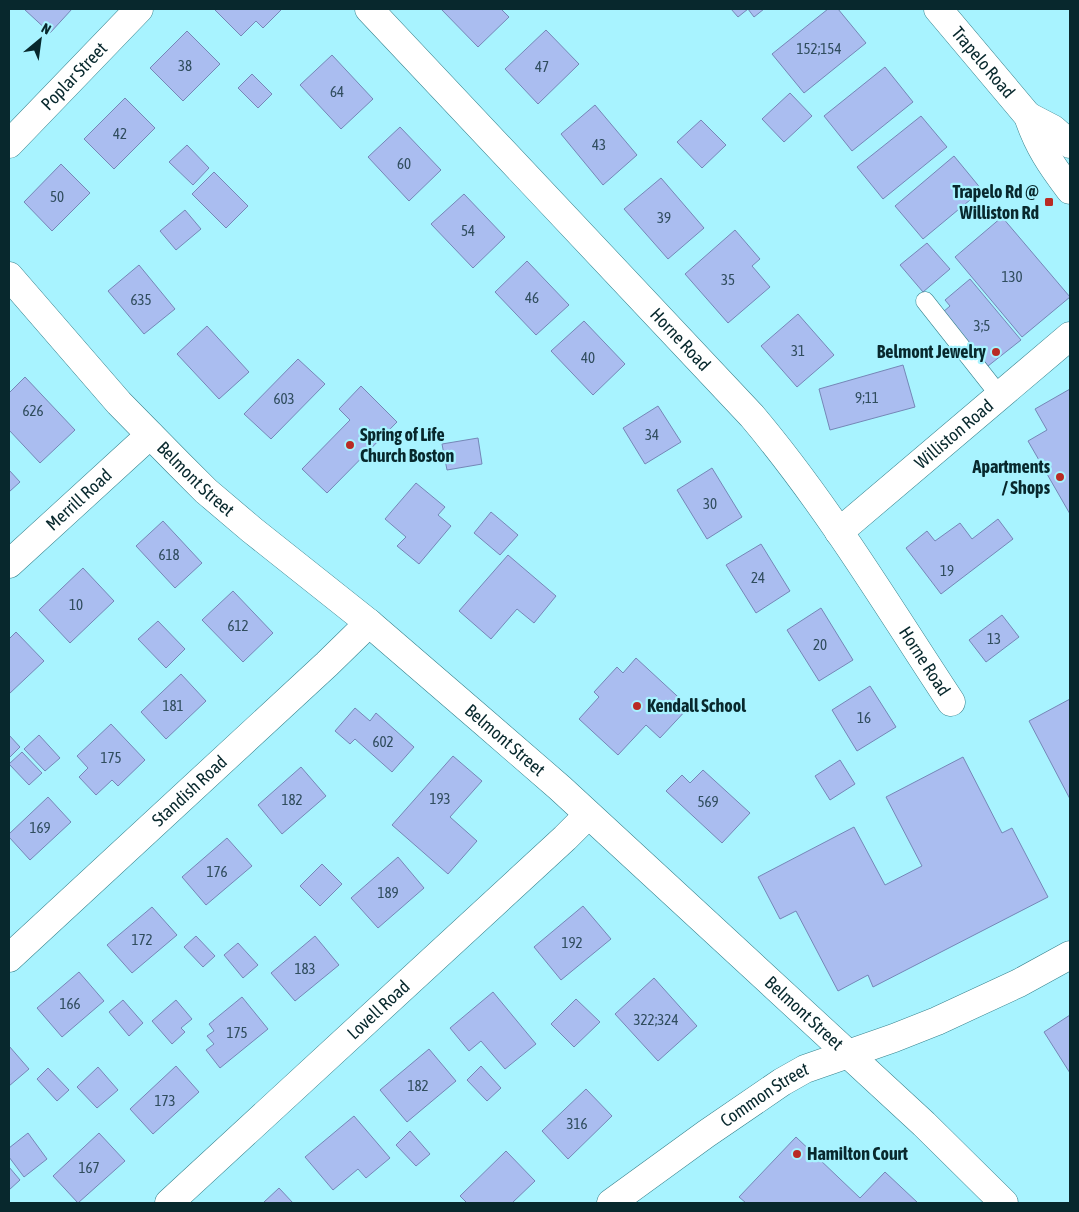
<svg xmlns="http://www.w3.org/2000/svg" width="1079" height="1212" font-family="'Asap Condensed',sans-serif">
	<rect width="100%" height="100%" fill="#a8f3ff"/>
	<g fill="#aabdf0" stroke="#7587b7">
		<path d="M24 9H72L50 33Z"/>
		<path d="M214 9H279L281 10 263 28 256 21 241 36Z"/>
		<path d="M441 9H501L509 17 478 47Z"/>
		<path d="M731 9H764L754 17 748 9 738 17Z"/>
		<path d="M828 9H838L866 43 804 93 772 54Z"/>
		<path d="M546 30 579 64 538 104 505 69Z"/>
		<path d="M187 31 220 64 183 101 150 68Z"/>
		<path d="M332 55 373 99 341 129 300 85Z"/>
		<path d="M885 67 913 102 852 151 824 116Z"/>
		<path d="M252 74 272 94 258 108 238 88Z"/>
		<path d="M790 93 812 116 784 142 762 119Z"/>
		<path d="M125 98 155 128 114 169 84 139Z"/>
		<path d="M595 105 637 155 603 185 561 134Z"/>
		<path d="M921 116 947 147 883 199 857 167Z"/>
		<path d="M701 120 726 145 702 168 677 142Z"/>
		<path d="M400 127 441 170 409 201 368 157Z"/>
		<path d="M187 145 209 168 193 185 169 162Z"/>
		<path d="M954 156 982 190 923 239 895 206Z"/>
		<path d="M61 164 90 193 52 231 24 202Z"/>
		<path d="M214 172 248 206 226 228 192 194Z"/>
		<path d="M661 178 704 228 668 259 624 209Z"/>
		<path d="M464 194 505 237 473 268 431 224Z"/>
		<path d="M185 210 201 229 176 250 160 231Z"/>
		<path d="M1002 217 1070 297 1022 337 955 257Z"/>
		<path d="M735 230 760 259 752 266 770 287 728 323 685 274Z"/>
		<path d="M927 243 950 269 923 292 900 265Z"/>
		<path d="M527 261 569 305 536 335 495 292Z"/>
		<path d="M139 265 175 309 144 334 108 291Z"/>
		<path d="M970 279 1021 340 988 366 943 312 950 306 945 300Z"/>
		<path d="M798 314 834 355 797 387 761 346Z"/>
		<path d="M584 321 625 364 593 395 551 351Z"/>
		<path d="M207 326 249 372 219 399 177 354Z"/>
		<path d="M298 359 325 384 271 439 244 414Z"/>
		<path d="M903 365 915 407 830 430 819 389Z"/>
		<path d="M25 377 75 430 40 463 9 430V393Z"/>
		<path d="M361 386 397 422 327 493 302 469 350 420 339 409Z"/>
		<path d="M1070 389V514L1028 441 1047 430 1035 409Z"/>
		<path d="M658 406 681 442 645 464 623 428Z"/>
		<path d="M478 438 482 464 447 470 442 444Z"/>
		<path d="M712 468 742 517 707 539 677 490Z"/>
		<path d="M9 470 20 482 9 492Z"/>
		<path d="M416 483 445 507 438 515 451 526 419 564 397 546 406 537 385 519Z"/>
		<path d="M491 512 518 535 500 555 474 533Z"/>
		<path d="M998 519 1013 539 941 594 906 548 927 531 935 541 960 523 972 539Z"/>
		<path d="M163 521 202 563 175 588 136 546Z"/>
		<path d="M761 544 790 591 756 613 726 565Z"/>
		<path d="M508 555 556 596 534 623 517 609 491 639 459 611Z"/>
		<path d="M83 568 114 601 70 643 39 610Z"/>
		<path d="M233 591 273 633 243 662 202 620Z"/>
		<path d="M821 608 853 660 819 681 787 630Z"/>
		<path d="M1002 615 1019 637 986 662 969 640Z"/>
		<path d="M158 621 185 649 166 668 138 639Z"/>
		<path d="M16 632 44 661 9 694V639Z"/>
		<path d="M636 658 689 707 660 738 646 725 618 755 579 719 599 697 594 692 617 667 623 673Z"/>
		<path d="M181 674 206 701 166 739 141 712Z"/>
		<path d="M870 686 896 727 857 751 832 710Z"/>
		<path d="M1070 699V799L1029 721Z"/>
		<path d="M355 708 370 721 376 713 414 747 392 772 355 739 350 744 335 731Z"/>
		<path d="M111 724 145 760 118 786 112 780 96 795 79 777 88 768 77 756Z"/>
		<path d="M9 735 20 747 9 758Z"/>
		<path d="M39 735 60 758 45 771 24 749Z"/>
		<path d="M22 752 42 773 29 785 9 764Z"/>
		<path d="M453 756 482 781 450 817 477 841 448 874 392 825Z"/>
		<path d="M963 757 1002 833 1012 828 1048 897 873 987 868 975 838 991 796 911 780 919 758 877 854 827 885 885 922 866 886 797Z"/>
		<path d="M840 760 855 784 830 800 815 776Z"/>
		<path d="M301 767 326 796 282 834 258 805Z"/>
		<path d="M703 770 750 813 722 843 666 791 682 775 690 783Z"/>
		<path d="M48 797 71 822 30 860 9 837V834Z"/>
		<path d="M227 838 252 866 206 905 182 877Z"/>
		<path d="M398 857 424 888 378 928 351 898Z"/>
		<path d="M322 864 342 884 320 906 300 886Z"/>
		<path d="M583 906 611 939 561 980 534 947Z"/>
		<path d="M152 907 177 935 132 973 107 945Z"/>
		<path d="M196 936 215 956 203 967 184 947Z"/>
		<path d="M315 936 339 965 295 1001 271 973Z"/>
		<path d="M238 943 258 965 243 978 224 955Z"/>
		<path d="M79 972 104 1001 62 1037 37 1008Z"/>
		<path d="M654 978 697 1026 658 1061 615 1014Z"/>
		<path d="M493 992 536 1044 505 1069 481 1041 469 1051 450 1028Z"/>
		<path d="M242 997 268 1029 220 1068 206 1050 214 1044 207 1036 214 1031 209 1024Z"/>
		<path d="M576 999 600 1022 574 1047 551 1024Z"/>
		<path d="M123 1000 143 1023 129 1036 109 1012Z"/>
		<path d="M176 1000 192 1019 181 1028 185 1032 172 1044 152 1021Z"/>
		<path d="M1070 1015V1073L1044 1032Z"/>
		<path d="M9 1046 29 1069 9 1086Z"/>
		<path d="M429 1049 456 1081 407 1122 380 1090Z"/>
		<path d="M176 1066 199 1092 153 1134 130 1109Z"/>
		<path d="M481 1066 501 1088 487 1101 467 1080Z"/>
		<path d="M98 1067 118 1090 97 1108 77 1087Z"/>
		<path d="M48 1068 69 1090 57 1101 37 1079Z"/>
		<path d="M586 1089 612 1116 568 1159 542 1131Z"/>
		<path d="M354 1116 390 1158 366 1178 358 1169 333 1190 305 1157Z"/>
		<path d="M410 1131 430 1154 416 1166 396 1145Z"/>
		<path d="M28 1133 47 1159 24 1177 9 1157V1148Z"/>
		<path d="M99 1133 125 1161 78 1203 53 1176Z"/>
		<path d="M796 1137 860 1198 885 1172 918 1203H746L739 1197Z"/>
		<path d="M506 1151 535 1181 512 1203H467L460 1196Z"/>
		<path d="M9 1167 20 1180 9 1190Z"/>
		<path d="M279 1188 293 1203H263Z"/>
	</g>
	<g fill="none" stroke-linecap="round" stroke-linejoin="round">
		<defs>
			<path id="lane" d="M925 301 1000 396"/>
			<g id="street">
				<path id="s1" d="M369 9 752 416C827 505 887 605 951 702"/>
				<path id="s2" d="M9 144 139 9"/>
				<path id="s3" d="M839 532 1070 336"/>
				<path id="s4" d="M9 564 150 435"/>
				<path id="s5" d="M9 958 327 664 369 623"/>
				<path id="s6" d="M169 1203 565 838 588 815"/>
			</g>
			<g id="secondary">
				<path id="s7" d="M9 276 119 403 180 465 206 491 252 530 369 623 485 723 560 788 924 1124 1004 1203"/>
				<path id="s8" d="M611 1203 706 1134 782 1082 805 1069 894 1038 937 1021 1019 983 1070 955"/>
			</g>
			<g id="primary">
				<path id="s9" d="M938 9 1028 116C1038 146 1051 165 1070 190"/>
				<path d="M1028 116 1053 129 1070 144"/>
			</g>
		</defs>
		<use href="#lane" stroke="#36828d" stroke-width="19"/>
		<use href="#street" stroke="#36828d" stroke-width="29"/>
		<use href="#secondary" stroke="#36828d" stroke-width="29"/>
		<use href="#primary" stroke="#36828d" stroke-width="29"/>
		<use href="#lane" stroke="#fff" stroke-width="18"/>
		<use href="#street" stroke="#fff" stroke-width="28"/>
		<use href="#secondary" stroke="#fff" stroke-width="28"/>
		<use href="#primary" stroke="#fff" stroke-width="28"/>
	</g>
	<g fill="#b92b24" stroke="#a8f3ff" stroke-width="2">
		<rect x="1044" y="197" width="10" height="10" rx="2.5"/>
		<circle cx="996" cy="352" r="5"/>
		<circle cx="350" cy="445" r="5"/>
		<circle cx="1060" cy="477" r="5"/>
		<circle cx="637" cy="706" r="5"/>
		<circle cx="797" cy="1154" r="5"/>
	</g>
	<g text-anchor="middle" stroke-width="4.5" stroke-linejoin="round" paint-order="stroke">
		<g font-size="15" fill="#304d5e">
			<text x="819" y="54">152;154</text>
			<text x="185" y="71">38</text>
			<text x="542" y="72">47</text>
			<text x="337" y="97">64</text>
			<text x="120" y="139">42</text>
			<text x="599" y="150">43</text>
			<text x="404" y="169">60</text>
			<text x="57" y="202">50</text>
			<text x="664" y="223">39</text>
			<text x="468" y="236">54</text>
			<text x="1012" y="282">130</text>
			<text x="728" y="285">35</text>
			<text x="532" y="303">46</text>
			<text x="141" y="305">635</text>
			<text x="982" y="331">3;5</text>
			<text x="798" y="356">31</text>
			<text x="588" y="363">40</text>
			<text x="867" y="403">9;11</text>
			<text x="284" y="404">603</text>
			<text x="33" y="416">626</text>
			<text x="652" y="440">34</text>
			<text x="710" y="509">30</text>
			<text x="169" y="560">618</text>
			<text x="947" y="576">19</text>
			<text x="758" y="583">24</text>
			<text x="76" y="610">10</text>
			<text x="238" y="631">612</text>
			<text x="994" y="644">13</text>
			<text x="820" y="650">20</text>
			<text x="173" y="711">181</text>
			<text x="864" y="723">16</text>
			<text x="383" y="747">602</text>
			<text x="111" y="763">175</text>
			<text x="440" y="804">193</text>
			<text x="292" y="805">182</text>
			<text x="708" y="807">569</text>
			<text x="40" y="833">169</text>
			<text x="217" y="877">176</text>
			<text x="388" y="898">189</text>
			<text x="142" y="945">172</text>
			<text x="572" y="948">192</text>
			<text x="305" y="974">183</text>
			<text x="70" y="1009">166</text>
			<text x="656" y="1025">322;324</text>
			<text x="237" y="1038">175</text>
			<text x="418" y="1091">182</text>
			<text x="165" y="1106">173</text>
			<text x="577" y="1129">316</text>
			<text x="89" y="1173">167</text>
		</g>
		<g font-size="18" fill="#08282d" stroke="#a8f3ff">
			<text dy="6" stroke="none"><textPath href="#s9" startOffset="70">Trapelo Road</textPath></text>
			<text dy="6" stroke="none"><textPath href="#s2" startOffset="94">Poplar Street</textPath></text>
			<text dy="6" stroke="none"><textPath href="#s1" startOffset="454">Horne Road</textPath></text>
			<text dy="6" stroke="none"><textPath href="#s3" startOffset="151">Williston Road</textPath></text>
			<text dy="6" stroke="none"><textPath href="#s7" startOffset="276">Belmont Street</textPath></text>
			<text dy="6" stroke="none"><textPath href="#s4" startOffset="95">Merrill Road</textPath></text>
			<text dy="6" stroke="none"><textPath href="#s1" startOffset="859">Horne Road</textPath></text>
			<text dy="6" stroke="none"><textPath href="#s7" startOffset="681">Belmont Street</textPath></text>
			<text dy="6" stroke="none"><textPath href="#s5" startOffset="246">Standish Road</textPath></text>
			<text dy="6" stroke="none"><textPath href="#s6" startOffset="285">Lovell Road</textPath></text>
			<text dy="6" stroke="none"><textPath href="#s7" startOffset="1086">Belmont Street</textPath></text>
			<text dy="6" stroke="none"><textPath href="#s8" startOffset="188">Common Street</textPath></text>
		</g>
		<g font-size="18" font-weight="bold" fill="#08282d" stroke="#a8f3ff" text-anchor="end">
			<text x="1039" y="198">Trapelo Rd @<tspan x="1039" dy="21">Williston Rd</tspan></text>
			<text x="986" y="358">Belmont Jewelry</text>
			<text x="360" y="441" text-anchor="start">Spring of Life<tspan x="360" dy="21">Church Boston</tspan></text>
			<text x="1050" y="473">Apartments<tspan x="1050" dy="21">/ Shops</tspan></text>
			<text x="647" y="712" text-anchor="start">Kendall School</text>
			<text x="807" y="1160" text-anchor="start">Hamilton Court</text>
		</g>
	</g>
	<rect width="1079" height="1212" fill="none" stroke="#08282d" stroke-width="20"/>
	<g transform="translate(40 40) rotate(29)" stroke="#a8f3ff" stroke-width="4" paint-order="stroke">
	<path d="M0-4L9 19L0 12L-9 19Z" fill="#08282d"/>
	<text y="-8" font-size="14" font-weight="bold" text-anchor="middle" fill="#08282d">N</text>
	</g>
</svg>
